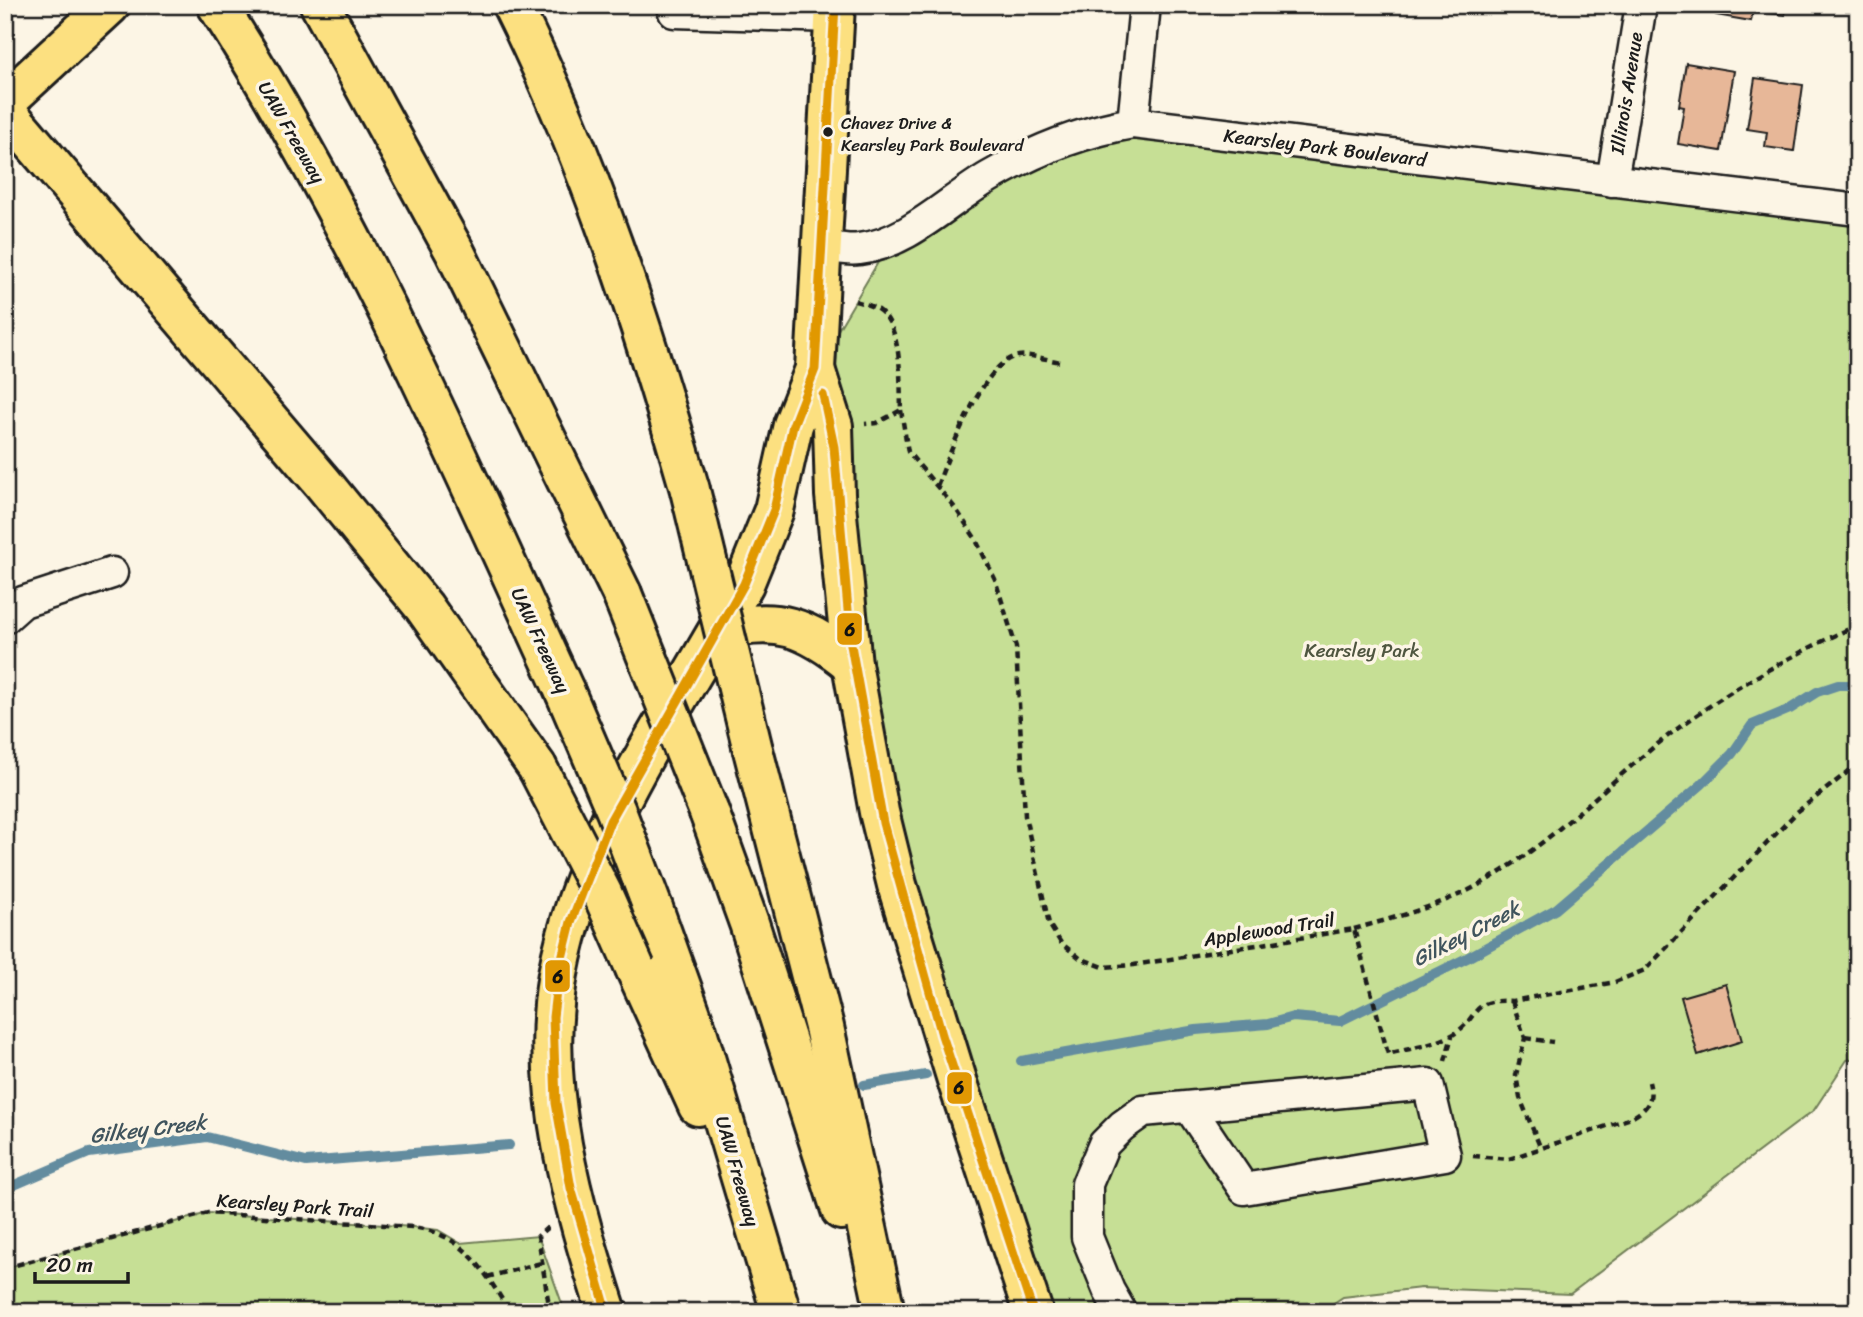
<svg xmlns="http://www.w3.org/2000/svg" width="1863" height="1317" font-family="Sriracha,sans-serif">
	<rect width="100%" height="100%" fill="#fcf5e5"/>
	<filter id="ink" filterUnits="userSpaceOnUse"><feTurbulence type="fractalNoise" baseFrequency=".0143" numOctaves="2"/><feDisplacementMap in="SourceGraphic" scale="14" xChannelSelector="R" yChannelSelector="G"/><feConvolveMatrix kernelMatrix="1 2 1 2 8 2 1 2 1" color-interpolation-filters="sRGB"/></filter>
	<g filter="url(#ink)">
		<g fill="#c6df95" stroke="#717e58" stroke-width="2">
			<path d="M1098 129 1858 210V1057L1847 1060 1814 1110 1570 1294 1421 1288 1343 1297 1320 1312H1034L897 885 815 369 890 242Z"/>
			<path d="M208 1213 413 1227 438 1230 460 1243 538 1236 565 1312H5V1268Z"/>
		</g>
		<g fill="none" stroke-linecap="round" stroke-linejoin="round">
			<g stroke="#648c9f" stroke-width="10">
				<path d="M1021 1061 1196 1030 1268 1024 1293 1017 1340 1021 1467 958 1556 909 1701 785 1732 754 1752 725 1790 709 1817 692 1838 685H1858"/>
				<path d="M864 1085 926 1075"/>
				<path d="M5 1189 89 1153 207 1137 306 1162 509 1145"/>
			</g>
		</g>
		<g fill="#e7b798" stroke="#1c1c1c" stroke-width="2">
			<path d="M1718 5H1754L1751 21 1716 15Z"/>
			<path d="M1761 5H1786L1785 15 1761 12Z"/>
			<path d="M1686 63 1734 71 1721 151 1678 144 1684 107 1679 106Z"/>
			<path d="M1755 78 1803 85 1794 151 1765 147 1767 132 1747 129Z"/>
			<path d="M1726 984 1742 1041 1698 1055 1681 997Z"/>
		</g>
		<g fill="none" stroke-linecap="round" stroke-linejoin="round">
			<defs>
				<g id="minor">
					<path d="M674 12 834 17"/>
					<path d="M1133 123 1145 5"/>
					<path d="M1612 181 1641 5"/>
					<path d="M822 246C833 247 847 251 859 249 907 244 948 201 989 177 1035 150 1080 132 1133 123L1858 210"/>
					<path d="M5 618 23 602 112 573"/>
					<path d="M1121 1312 1109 1291 1087 1237V1184L1104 1144 1122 1126 1143 1111 1428 1084 1445 1155 1244 1189 1189 1107"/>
				</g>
				<g id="major">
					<path d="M5 102 110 5"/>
					<path d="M815 369 833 426 835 495 852 664 879 812 897 885 957 1080 1033 1312"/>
					<path d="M719 631C777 615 807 627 852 664"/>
					<path d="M607 1312C573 1205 538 1088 558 974 584 832 676 709 744 584L774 510 793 425 815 369 835 5"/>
				</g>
				<g id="highway">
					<path d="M217 5C356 221 458 459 565 692"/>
					<path d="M320 5 455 252 622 594"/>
					<path d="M512 5C590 162 642 323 690 490"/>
					<path d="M5 110 322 482 424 607 537 767"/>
					<path d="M753 750 824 1027 885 1312"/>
					<path d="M709 812 749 923 841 1210"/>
					<path d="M653 908 697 1031 781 1312"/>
					<path d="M635 968 698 1106"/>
				</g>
			</defs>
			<use href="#minor" stroke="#1c1c1c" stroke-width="35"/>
			<use href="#major" stroke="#1c1c1c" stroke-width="44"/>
			<use href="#highway" stroke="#1c1c1c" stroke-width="44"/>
			<g stroke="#1c1c1c" stroke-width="4.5" stroke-dasharray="7 5" stroke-linecap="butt">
				<path d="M855 301C862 303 870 305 877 309 903 324 900 383 901 410L877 423 865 424"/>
				<path d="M901 410 908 452 956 509 975 538 995 579 1016 647 1025 816 1049 924 1061 943 1080 958 1103 967 1134 965 1354 929 1388 1054C1407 1049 1429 1046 1446 1038 1482 1022 1465 998 1512 1001L1615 982 1645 970 1797 812 1858 764"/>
				<path d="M937 486C948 458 984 359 1018 356 1031 354 1048 360 1061 362"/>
				<path d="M1354 929C1393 918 1432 908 1469 890 1538 855 1591 799 1649 751 1711 700 1785 657 1858 625"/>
				<path d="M1512 1001 1525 1038 1516 1075 1520 1098 1541 1149"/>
				<path d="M1525 1038 1553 1042"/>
				<path d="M1445 1061 1452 1036"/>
				<path d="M1473 1156 1509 1159 1631 1118C1647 1109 1654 1101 1649 1082"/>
				<path d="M548 1227 538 1236 550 1312"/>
				<path d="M5 1268 208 1213 413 1227C466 1235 483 1270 510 1312"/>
				<path d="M487 1277 541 1263"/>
			</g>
			<use href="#minor" stroke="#fcf5e5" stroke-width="30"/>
			<use href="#major" stroke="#fce080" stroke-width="38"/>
			<use href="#highway" stroke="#fce080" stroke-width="38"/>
			<defs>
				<g id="highway-bridge">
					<path d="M690 490 753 750"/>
					<path d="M622 594 709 812"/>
					<path d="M565 692 616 811 653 908"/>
					<path d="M537 767 602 893 635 968"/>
				</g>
			</defs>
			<use href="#highway-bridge" stroke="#1c1c1c" stroke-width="44" stroke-linecap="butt"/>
			<use href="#highway-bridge" stroke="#fce080" stroke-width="38"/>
			<defs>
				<g id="bus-1">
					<path d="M823 395 834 447 851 645 883 823 942 1035 1033 1312"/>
					<path d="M607 1312 571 1188 556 1103 553 1017 558 974 571 922 610 821 744 584 774 510 793 425 815 369 835 5"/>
				</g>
			</defs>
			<use href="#bus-1" stroke="#fcf5e5" stroke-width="14"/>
			<use href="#bus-1" stroke="#e19803" stroke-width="9"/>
		</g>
	</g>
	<circle fill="#1c1c1c" stroke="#fcf5e5" stroke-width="2.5" cx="828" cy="132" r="6"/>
	<g text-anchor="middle" stroke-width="7" stroke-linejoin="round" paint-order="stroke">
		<g font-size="17" fill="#1c1c1c" stroke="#fcf5e5" text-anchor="start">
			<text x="841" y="129">Chavez Drive &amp;<tspan x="841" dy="22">Kearsley Park Boulevard</tspan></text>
		</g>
		<g font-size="19" fill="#1c1c1c" stroke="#fcf5e5">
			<text transform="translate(1626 93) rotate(-81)" y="7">Illinois Avenue</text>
			<text transform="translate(292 132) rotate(60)" y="7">UAW Freeway</text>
			<text transform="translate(1325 147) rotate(7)" y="7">Kearsley Park Boulevard</text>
			<text transform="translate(541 640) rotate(65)" y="7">UAW Freeway</text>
			<text transform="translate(1269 929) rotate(-9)" y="7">Applewood Trail</text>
			<text transform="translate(738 1171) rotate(74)" y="7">UAW Freeway</text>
			<text transform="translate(295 1205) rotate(4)" y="7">Kearsley Park Trail</text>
		</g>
		<g font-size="19" fill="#4f5640" stroke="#fcf5e5">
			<text x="1362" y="657">Kearsley Park</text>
		</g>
		<g font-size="21" font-style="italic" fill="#40545d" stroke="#fcf5e5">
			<text transform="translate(1466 934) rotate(-27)" y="7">Gilkey Creek</text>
			<text transform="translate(148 1129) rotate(-7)" y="7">Gilkey Creek</text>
		</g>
	</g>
	<g stroke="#fcf5e5" stroke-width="2.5">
		<rect x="836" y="612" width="27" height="34" rx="7" fill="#e19803"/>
		<rect x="544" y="959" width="27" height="34" rx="7" fill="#e19803"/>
		<rect x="946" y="1071" width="27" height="34" rx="7" fill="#e19803"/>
	</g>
	<g font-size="19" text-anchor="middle" font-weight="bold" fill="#111">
		<text x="850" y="636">6</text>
		<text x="558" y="983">6</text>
		<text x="959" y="1094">6</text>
	</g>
	<rect width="1863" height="1317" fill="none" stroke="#fcf5e5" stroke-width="28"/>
	<rect x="14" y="14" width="1835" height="1289" fill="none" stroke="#1c1c1c" stroke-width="2.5" filter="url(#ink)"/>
	<path d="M35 1272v10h93v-10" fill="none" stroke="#1c1c1c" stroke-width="3.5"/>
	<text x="46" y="1272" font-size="21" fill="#1c1c1c" stroke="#fcf5e5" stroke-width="5" paint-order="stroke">20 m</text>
</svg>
